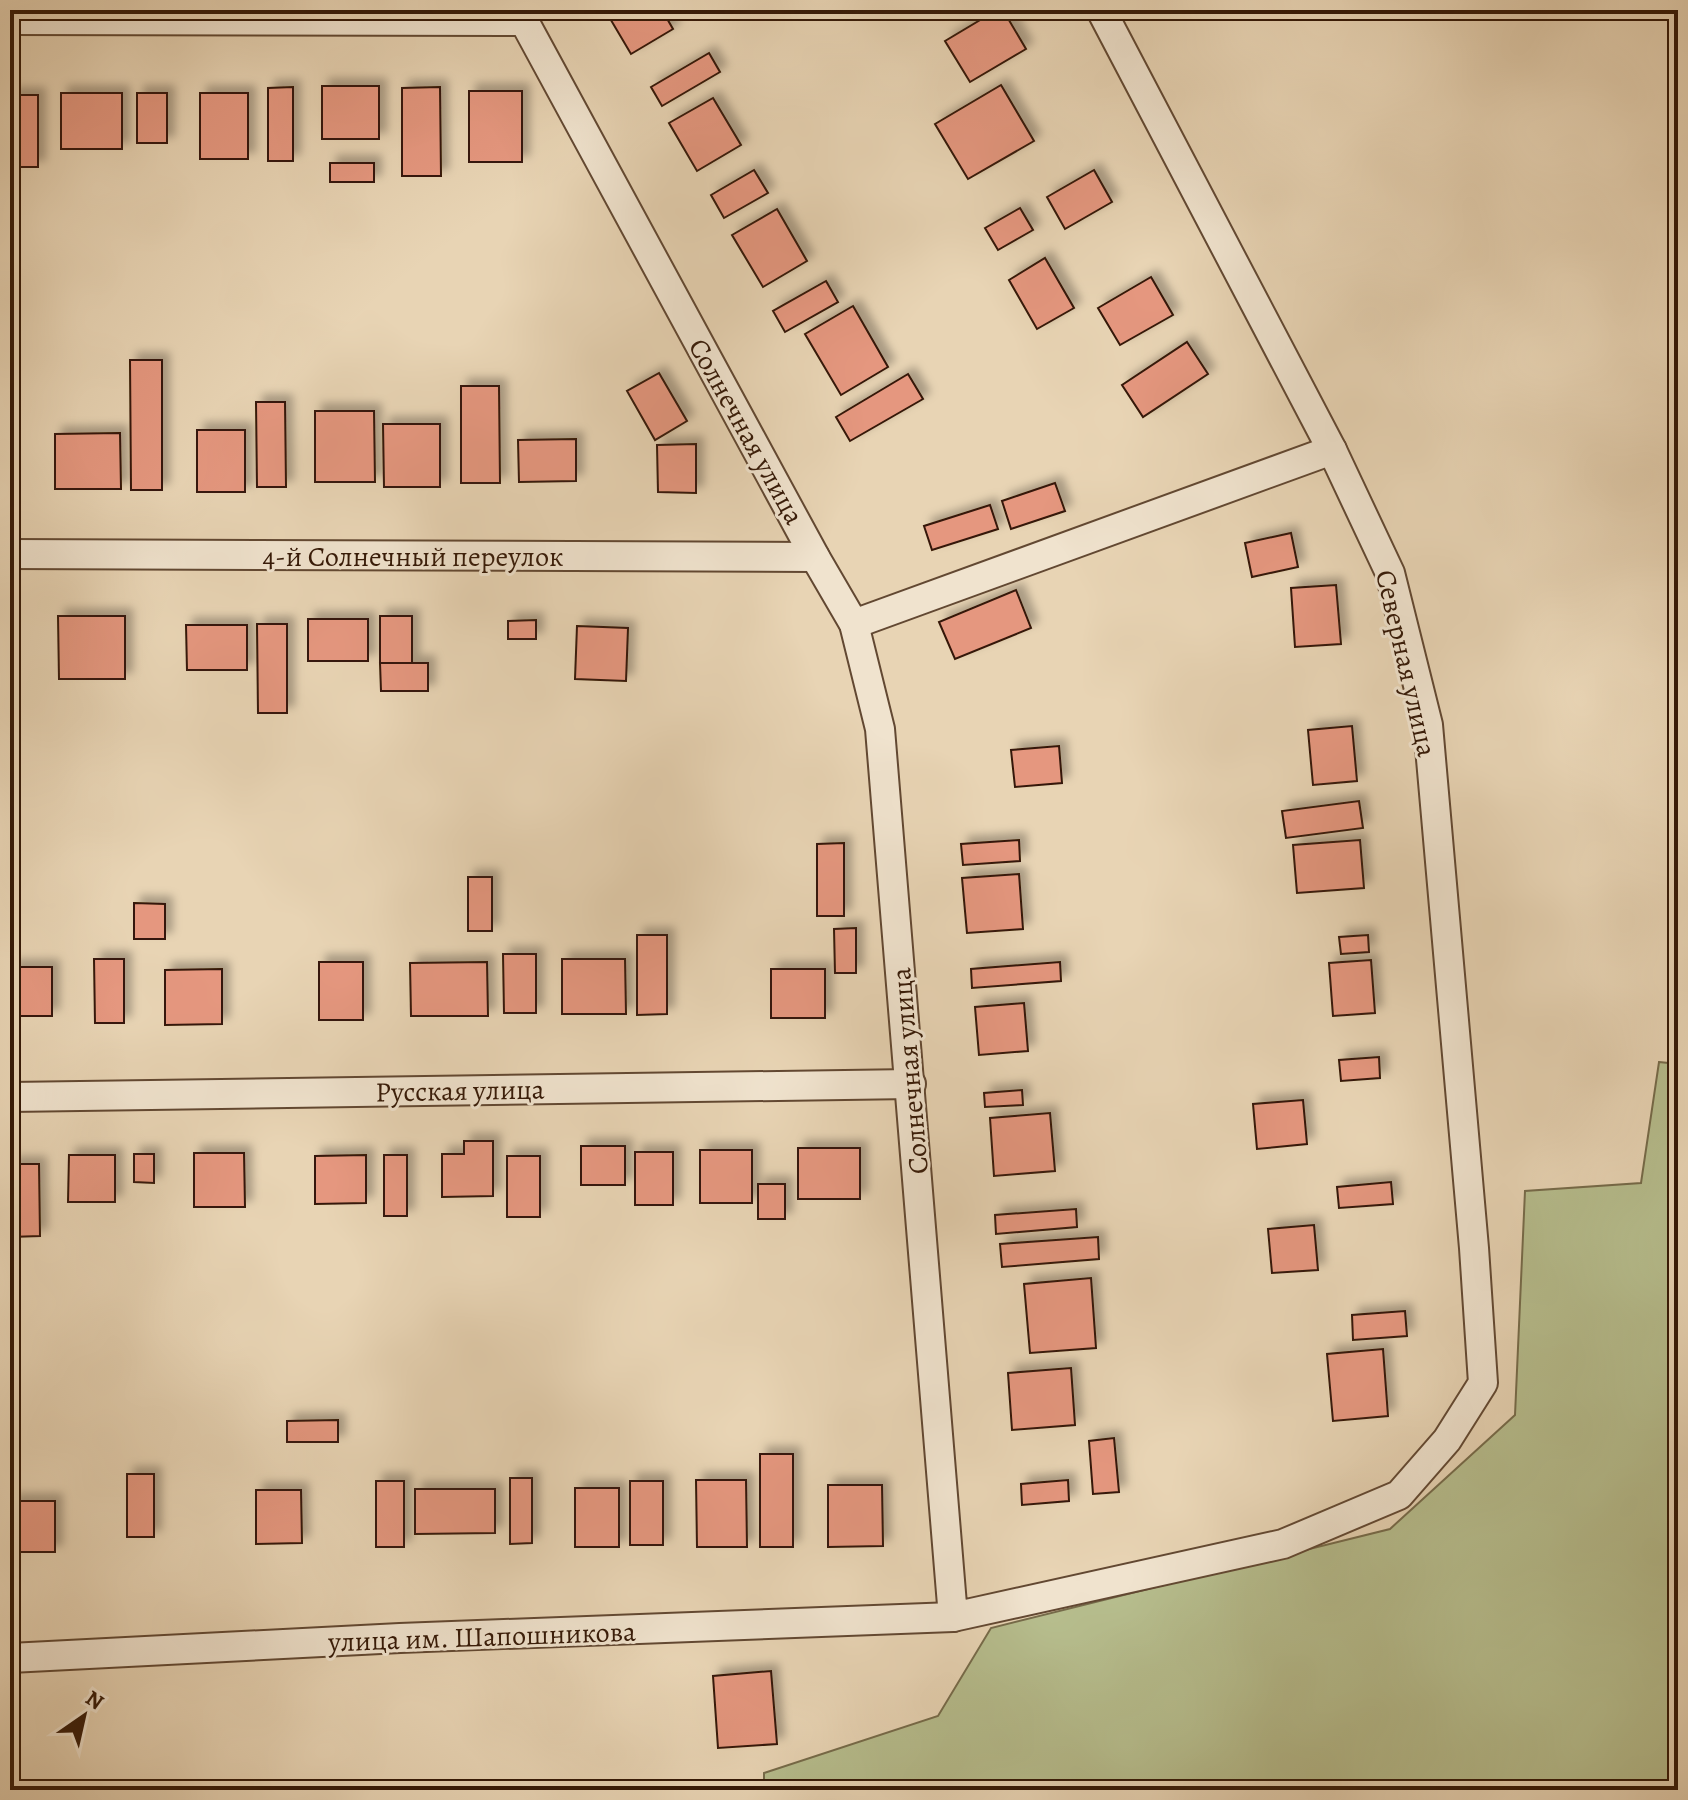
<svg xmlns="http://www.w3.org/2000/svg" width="1688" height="1800" font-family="Alegreya,serif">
	<defs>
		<filter id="shadow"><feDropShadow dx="7" dy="-7" stdDeviation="4" flood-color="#0004"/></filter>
	</defs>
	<rect width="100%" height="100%" fill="#e8d4b4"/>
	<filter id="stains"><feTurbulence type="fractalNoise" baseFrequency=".0025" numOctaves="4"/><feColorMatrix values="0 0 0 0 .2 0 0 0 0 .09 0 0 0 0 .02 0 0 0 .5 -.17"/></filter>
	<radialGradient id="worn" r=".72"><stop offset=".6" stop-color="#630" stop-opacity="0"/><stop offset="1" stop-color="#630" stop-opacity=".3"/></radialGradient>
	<path fill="#b6bd8d" stroke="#766b4a" stroke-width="2" d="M1659 1062 1678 1064V1790H764V1773L938 1716 991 1628 1390 1529 1515 1415 1525 1191 1641 1183Z"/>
	<g fill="#e5977f" stroke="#351907" stroke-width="2" filter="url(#shadow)">
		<path d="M605 10H662L673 29 631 54Z"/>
		<path d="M997 10H1003L1026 49 970 82 945 41Z"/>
		<path d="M709 53 720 72 662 106 651 87Z"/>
		<path d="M1001 85 1034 141 968 179 935 124Z"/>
		<rect x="322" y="86" width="57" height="53"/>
		<path d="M293 87V161H268V88Z"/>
		<path d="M440 87 441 176H402V88Z"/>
		<rect x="469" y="91" width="53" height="71"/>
		<rect x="61" y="93" width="61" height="56"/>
		<rect x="137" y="93" width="30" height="50"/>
		<rect x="200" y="93" width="48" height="66"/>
		<rect x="10" y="95" width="28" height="72"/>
		<path d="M713 98 741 145 697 171 669 123Z"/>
		<rect x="330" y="163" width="44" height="19"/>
		<path d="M754 170 768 193 724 218 711 195Z"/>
		<path d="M1094 170 1112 202 1065 229 1047 197Z"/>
		<path d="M1020 208 1033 230 998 250 985 228Z"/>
		<path d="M777 209 807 261 763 287 732 235Z"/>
		<path d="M1045 258 1074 308 1037 329 1009 280Z"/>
		<path d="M1151 277 1173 315 1120 345 1098 308Z"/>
		<path d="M826 281 838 302 785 332 773 311Z"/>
		<path d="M853 306 888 367 841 395 805 334Z"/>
		<path d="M1187 342 1208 374 1143 417 1122 385Z"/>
		<path d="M130 360H162V490H131Z"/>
		<path d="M659 373 687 421 655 440 627 391Z"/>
		<path d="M908 374 923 399 850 441 836 417Z"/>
		<path d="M461 386H499L500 483H461Z"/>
		<path d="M256 402H285L286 487H257Z"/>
		<path d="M315 411H374L375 482H315Z"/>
		<path d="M383 424H440V487H384Z"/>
		<rect x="197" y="430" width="48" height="62"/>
		<path d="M120 433 121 489H55V434Z"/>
		<path d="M576 439V481L519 482 518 440Z"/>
		<path d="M696 444V493L658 492 657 445Z"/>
		<path d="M1055 483 1065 511 1011 529 1002 501Z"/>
		<path d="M990 505 998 529 932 550 924 526Z"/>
		<path d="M1291 533 1298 567 1252 577 1245 543Z"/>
		<path d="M1336 585 1341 644 1295 647 1291 588Z"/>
		<path d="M1016 590 1031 628 955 659 939 622Z"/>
		<path d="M58 616H125V679H59Z"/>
		<rect x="380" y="616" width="32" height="47"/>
		<rect x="308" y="619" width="60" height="42"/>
		<path d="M536 620V639H508V621Z"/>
		<path d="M257 624H287V713H258Z"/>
		<path d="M186 625H247V670H187Z"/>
		<path d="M577 626 628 628 626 681 575 679Z"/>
		<path d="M380 663H428V691H381Z"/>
		<path d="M1352 726 1357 781 1313 785 1308 730Z"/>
		<path d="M1059 746 1062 783 1015 787 1011 750Z"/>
		<path d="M1359 801 1363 828 1286 838 1282 811Z"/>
		<path d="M1019 840 1020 861 963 865 961 844Z"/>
		<path d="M1360 840 1364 888 1297 893 1293 845Z"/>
		<path d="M844 843V916H817V844Z"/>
		<path d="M1019 874 1023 929 967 933 962 878Z"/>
		<rect x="468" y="877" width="24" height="54"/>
		<path d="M134 903 165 904V939H134Z"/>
		<path d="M856 928V973H835L834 929Z"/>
		<path d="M637 935H667V1014L637 1015Z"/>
		<path d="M1368 935 1369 952 1341 954 1339 937Z"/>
		<path d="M503 954H536V1013H504Z"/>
		<path d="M94 959H124V1023H95Z"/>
		<path d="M562 959H625L626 1014H562Z"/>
		<path d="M1371 960 1375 1013 1333 1016 1329 963Z"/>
		<rect x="319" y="962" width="44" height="58"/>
		<path d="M487 962 488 1016H411L410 963Z"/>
		<path d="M1060 962 1061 981 972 988 971 969Z"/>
		<rect x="10" y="967" width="42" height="49"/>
		<path d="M222 969V1024L165 1025V970Z"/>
		<rect x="771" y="969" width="54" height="49"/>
		<path d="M1024 1003 1028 1051 979 1055 975 1007Z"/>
		<path d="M1379 1057 1380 1078 1341 1081 1339 1060Z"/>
		<path d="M1022 1090 1023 1105 985 1107 984 1093Z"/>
		<path d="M1303 1100 1307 1144 1257 1149 1253 1104Z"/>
		<path d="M1050 1113 1055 1171 994 1176 990 1118Z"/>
		<path d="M464 1141H493V1196L442 1197V1154H464Z"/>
		<rect x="581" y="1146" width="44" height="39"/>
		<rect x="798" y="1148" width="62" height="51"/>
		<rect x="700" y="1150" width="52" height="53"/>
		<rect x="635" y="1152" width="38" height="53"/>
		<path d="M194 1153H244L245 1207H194Z"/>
		<path d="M134 1154H154V1183L134 1182Z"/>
		<path d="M69 1155H115V1202H68Z"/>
		<path d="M366 1155V1203L315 1204V1156Z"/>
		<rect x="384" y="1155" width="23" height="61"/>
		<rect x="507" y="1156" width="33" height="61"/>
		<path d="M10 1164H39L40 1236 10 1237Z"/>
		<path d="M1391 1182 1393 1204 1339 1208 1337 1187Z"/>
		<rect x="758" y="1184" width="27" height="35"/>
		<path d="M1076 1209 1077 1227 996 1234 995 1215Z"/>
		<path d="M1314 1225 1318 1270 1272 1273 1268 1229Z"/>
		<path d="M1098 1237 1099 1259 1002 1267 1000 1244Z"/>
		<path d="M1091 1278 1096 1348 1030 1353 1024 1284Z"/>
		<path d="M1405 1311 1407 1336 1353 1340 1352 1315Z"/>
		<path d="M1383 1349 1388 1416 1333 1421 1327 1354Z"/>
		<path d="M1071 1368 1075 1425 1012 1430 1008 1373Z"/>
		<path d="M338 1420V1442H287V1421Z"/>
		<path d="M1114 1438 1119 1492 1093 1494 1089 1441Z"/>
		<rect x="760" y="1454" width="33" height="93"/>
		<rect x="127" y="1474" width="27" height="63"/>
		<path d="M510 1478H532V1543L510 1544Z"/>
		<path d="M696 1480H746L747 1547H697Z"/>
		<path d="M1068 1480 1069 1501 1022 1505 1021 1484Z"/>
		<rect x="376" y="1481" width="28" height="66"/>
		<rect x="630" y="1481" width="33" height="64"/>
		<path d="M828 1485H882L883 1546 828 1547Z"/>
		<rect x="575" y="1488" width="44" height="59"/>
		<path d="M415 1489H495V1533L415 1534Z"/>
		<path d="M256 1490H301L302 1543 256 1544Z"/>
		<rect x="10" y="1501" width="45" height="51"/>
		<path d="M771 1671 777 1744 718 1748 713 1676Z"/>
	</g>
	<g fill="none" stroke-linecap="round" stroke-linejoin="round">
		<defs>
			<g id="minor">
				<path d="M518 10 815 557 854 624 880 729 953 1617 1283 1544 1399 1495 1447 1440 1483 1383 1474 1248 1428 725 1390 573 1332 450 1101 10"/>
				<path d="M10 20 524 21"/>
				<path d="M10 554 815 557"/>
				<path d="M854 624 1332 450"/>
				<path d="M10 1097 911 1084"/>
				<path d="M10 1658 400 1638 953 1617"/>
			</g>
		</defs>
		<use href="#minor" stroke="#624832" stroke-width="32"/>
		<use href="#minor" stroke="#f0e3ce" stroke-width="28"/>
	</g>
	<g text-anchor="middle" stroke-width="6" stroke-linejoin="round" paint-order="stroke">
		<g font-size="28" fill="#351907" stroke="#f0e3ce">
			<text transform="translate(747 431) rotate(61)" y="10">Солнечная улица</text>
			<text x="413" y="566">4-й Солнечный переулок</text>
			<text transform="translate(1407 663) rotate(77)" y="10">Северная улица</text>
			<text transform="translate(909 1071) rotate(-95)" y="10">Солнечная улица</text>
			<text transform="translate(460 1090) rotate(-1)" y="10">Русская улица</text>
			<text transform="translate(482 1636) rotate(-2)" y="10">улица им. Шапошникова</text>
		</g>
	</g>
	<rect width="1688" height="1800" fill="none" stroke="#e8d4b4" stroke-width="40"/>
	<rect x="12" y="12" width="1664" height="1776" fill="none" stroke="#351907" stroke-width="4"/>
	<rect x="20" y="20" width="1648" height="1760" fill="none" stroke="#351907" stroke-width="2"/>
	<g transform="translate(84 1716) rotate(34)" stroke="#f0e3ce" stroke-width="6" paint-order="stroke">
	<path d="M0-6L14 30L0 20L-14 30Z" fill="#351907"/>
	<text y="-12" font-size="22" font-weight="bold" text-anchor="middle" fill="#351907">N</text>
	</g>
	<rect width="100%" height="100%" filter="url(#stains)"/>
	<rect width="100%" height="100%" fill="url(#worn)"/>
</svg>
